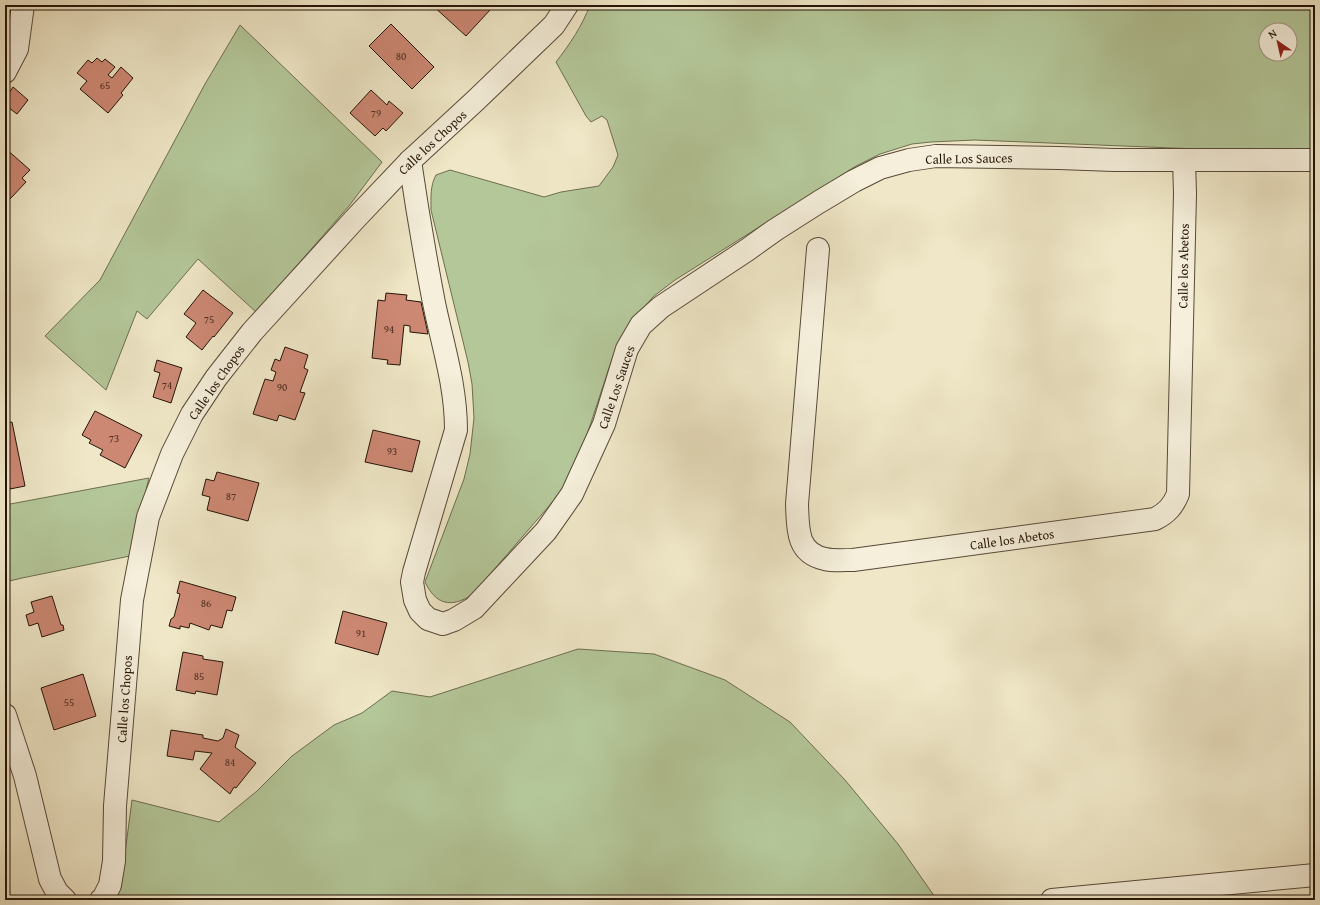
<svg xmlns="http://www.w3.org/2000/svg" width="1320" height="905" font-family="'Gentium Book Plus',serif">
	<rect width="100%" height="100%" fill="#efe7c7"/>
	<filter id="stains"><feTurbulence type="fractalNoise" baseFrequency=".005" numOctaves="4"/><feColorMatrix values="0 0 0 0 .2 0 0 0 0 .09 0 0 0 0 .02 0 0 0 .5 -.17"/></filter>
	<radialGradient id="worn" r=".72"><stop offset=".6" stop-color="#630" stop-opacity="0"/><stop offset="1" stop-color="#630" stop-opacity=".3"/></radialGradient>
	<g fill="#b4c799" stroke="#6c6e50" fill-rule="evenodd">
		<path d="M590 5H1315V149L1222 150 975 140 931 142 912 144 880 154 856 166 675 280 654 296 637 315 621 337 612 359 582 450 562 491 472 595C451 608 436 605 425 582L464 479 470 454 474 418 472 384 468 362 431 210C431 197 430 186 436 175L450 170 544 197 561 192 599 186 613 167 618 155 607 120 602 116 591 122 586 116 556 62C570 44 582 26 590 5ZM1266 30H1290V54H1266Z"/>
		<path d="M240 25 382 162 349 206 256 312 198 259 147 319 137 311 106 390 45 336 100 280 205 84Z"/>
		<path d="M149 478 130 556 22 578 5 582V505Z"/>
		<path d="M578 649 654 654 725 680 790 722 845 780 898 844 937 900H111L125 853 132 800 219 822 257 791 292 756 334 725 362 713 392 691 430 697Z"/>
	</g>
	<g fill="#cd8874" stroke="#251408">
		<path d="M432 5H485L490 10 466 36Z"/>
		<path d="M391 24 434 67 412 89 369 46Z"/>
		<path d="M97 58 102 62 105 59 115 67 108 75 112 78 121 67 133 78 121 93 123 95 108 113 80 89 87 81 77 73 88 60 92 63Z"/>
		<path d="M13 87 28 100 17 114 5 105V99Z"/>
		<path d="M371 90 387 105 389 101 403 113 386 131 383 128 375 136 350 113Z"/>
		<path d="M5 148 30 170 22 178 26 182 10 199 7 196 5 198Z"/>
		<path d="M203 290 233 313 214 337 213 336 202 350 186 337 196 323 184 314Z"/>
		<path d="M386 293 407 295 406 300 421 302 428 334 410 332V326L404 325 400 365 387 364 388 360 372 358 378 300 385 301Z"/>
		<path d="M285 347 308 355 304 368 308 370 300 392 305 393 295 420 279 415 277 421 253 414 265 379 273 381 276 372 271 370 275 359 280 361Z"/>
		<path d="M157 360 182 368 171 403 153 397 160 373 154 371Z"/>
		<path d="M95 411 142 435 125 468 100 455 103 450 89 443 91 440 82 435Z"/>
		<path d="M12 422 25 486 10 489 9 483 5 484V423Z"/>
		<path d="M373 430 420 441 412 472 365 462Z"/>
		<path d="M217 472 259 483 248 521 207 510 210 497 202 495 206 479 214 481Z"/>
		<path d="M180 581 236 597 232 611 227 610 222 628 211 625 209 630 190 623 189 628 180 626V629L169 626 171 619 174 617 180 594 177 593Z"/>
		<path d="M52 596 61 625H63L64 630 42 637 38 623 29 626 26 615 34 612 31 602Z"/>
		<path d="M343 611 387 623 378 655 335 643Z"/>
		<path d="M183 652 203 656V659L223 662 217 695 196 691 195 694 176 690Z"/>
		<path d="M83 674 96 716 54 730 41 688Z"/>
		<path d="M226 729 239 735 235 747 256 763 236 788 234 787 230 794 200 769 212 753 195 751 193 760 167 756 171 730 203 735V738L218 741 223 738Z"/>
	</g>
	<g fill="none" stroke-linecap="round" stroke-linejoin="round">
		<defs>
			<g id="minor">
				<path d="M5 72 17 49 23 5"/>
				<path d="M410 161C417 209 425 256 434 303 443 346 456 386 456 430L414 572 412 582 415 600 420 611 428 619 443 624 454 620 474 608 546 531 572 494 604 424 627 349 641 325 661 307 747 250 775 230 819 202 854 181 880 168 909 160 936 156 1059 158 1114 160H1315"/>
				<path d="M818 249 797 504C798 528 796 553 825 559 833 561 844 560 853 560L1155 519C1167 513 1173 506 1178 494L1185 194 1184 160"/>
				<path d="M5 715 25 776 50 879 57 892 65 900"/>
				<path d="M101 900 103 899 110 885 114 861 115 806 132 600 148 517 172 454 192 414 216 378 252 332 354 220 410 161 475 101 554 25 567 5"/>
				<path d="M1052 900 1315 875"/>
			</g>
		</defs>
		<use href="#minor" stroke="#584938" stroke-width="24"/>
		<use href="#minor" stroke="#f5efdb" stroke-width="22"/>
	</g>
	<g text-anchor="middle" stroke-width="3.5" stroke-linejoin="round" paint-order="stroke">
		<g font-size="11" fill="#4f3123">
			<text x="401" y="60">80</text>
			<text x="105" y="89">65</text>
			<text x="376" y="117">79</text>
			<text x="209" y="323">75</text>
			<text x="389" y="333">94</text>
			<text x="167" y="389">74</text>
			<text x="282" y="391">90</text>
			<text x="114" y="442">73</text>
			<text x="392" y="455">93</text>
			<text x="231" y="500">87</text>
			<text x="206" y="607">86</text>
			<text x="361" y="637">91</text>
			<text x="199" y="680">85</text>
			<text x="69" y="706">55</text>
			<text x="230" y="766">84</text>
		</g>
		<g font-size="13" fill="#251408" stroke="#f5efdb">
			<text transform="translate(432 142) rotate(-43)" y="5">Calle los Chopos</text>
			<text transform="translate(969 158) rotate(-1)" y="5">Calle Los Sauces</text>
			<text transform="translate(1183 266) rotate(-89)" y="5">Calle los Abetos</text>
			<text transform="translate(216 382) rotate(-55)" y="5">Calle los Chopos</text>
			<text transform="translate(616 387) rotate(-71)" y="5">Calle Los Sauces</text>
			<text transform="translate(1012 539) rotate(-8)" y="5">Calle los Abetos</text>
			<text transform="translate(124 699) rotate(-86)" y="5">Calle los Chopos</text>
		</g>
	</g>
	<rect width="1320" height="905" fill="none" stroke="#efe7c7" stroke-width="20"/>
	<rect x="6" y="6" width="1308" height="893" fill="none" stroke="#251408" stroke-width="2"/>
	<rect x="10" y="10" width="1300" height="885" fill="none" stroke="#251408"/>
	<g transform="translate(1278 42) rotate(326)"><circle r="19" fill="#f5efdb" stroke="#a29787"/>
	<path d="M0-3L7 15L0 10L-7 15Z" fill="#8f2418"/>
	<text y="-6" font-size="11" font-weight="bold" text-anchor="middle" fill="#251408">N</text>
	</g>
	<rect width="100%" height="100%" filter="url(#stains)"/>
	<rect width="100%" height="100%" fill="url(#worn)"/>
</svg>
